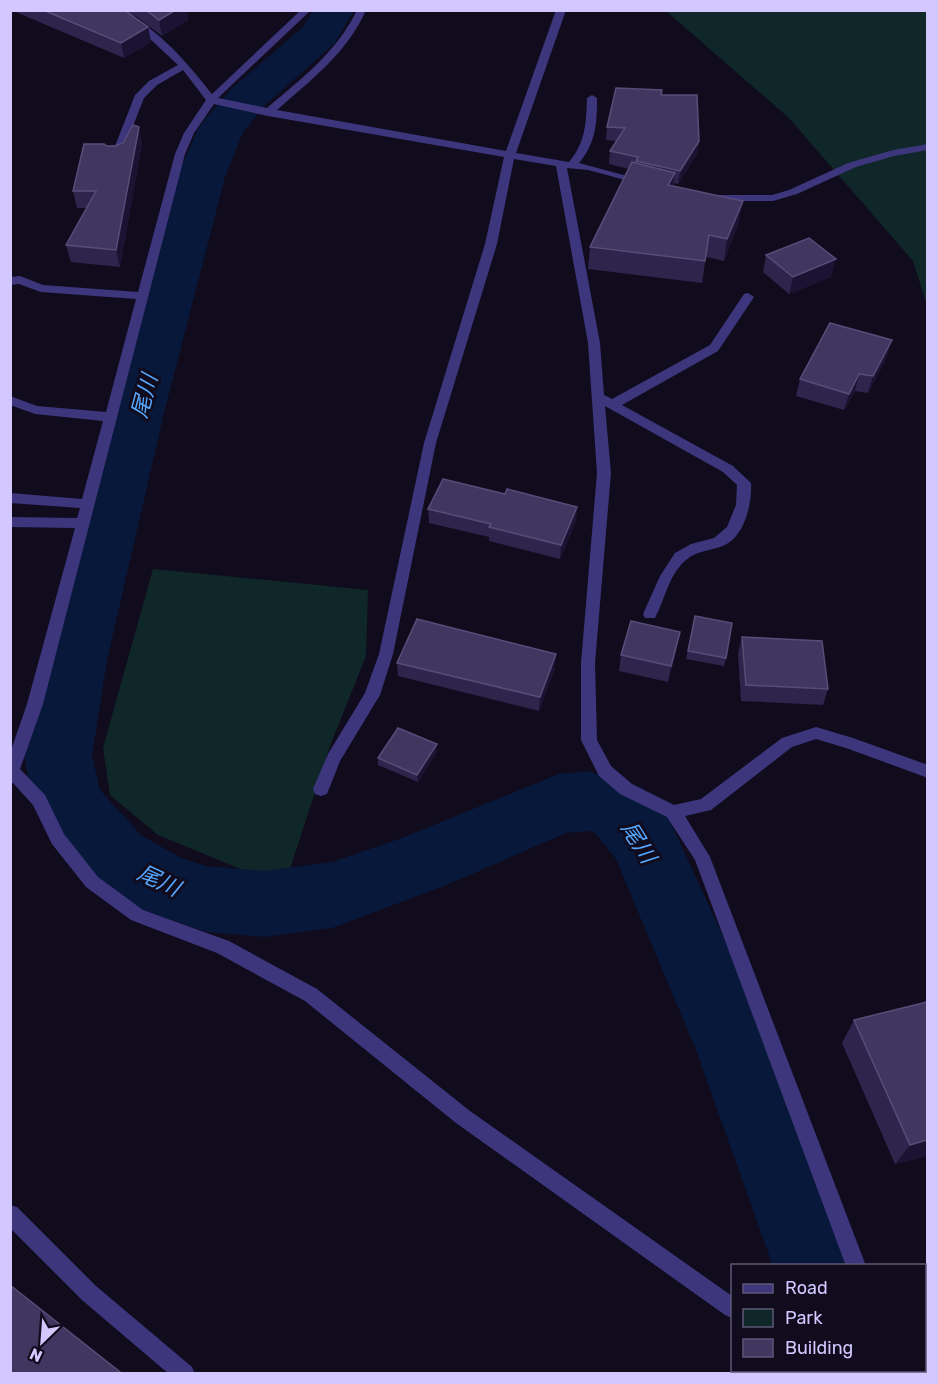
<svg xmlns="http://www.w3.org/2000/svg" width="938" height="1384" font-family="Rubik,'Noto Sans JP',sans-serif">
	<rect width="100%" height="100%" fill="#100c1e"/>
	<g fill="#0f2728">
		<path d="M666 11H927V305L913 261 789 118Z"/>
		<path d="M153 569 368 590 366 656 330 746 288 875 263 878 158 835 110 795 103 748Z"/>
	</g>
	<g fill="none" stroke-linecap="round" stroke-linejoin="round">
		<g fill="#08183a" fill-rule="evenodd">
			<path d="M313 10H354L335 43 264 106 243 132 225 177 164 413 107 660 92 756 100 790 141 835 181 858 206 866 265 871 332 862 402 838 559 774 588 771 643 788 669 819 763 1023 860 1266H773L696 1050 616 859 595 833 588 831 566 833 449 884 332 928 265 937 206 932 134 907 91 879 43 824 33 803 24 756 43 660 108 413 177 177 198 129 205 119 232 88 303 27Z"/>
			<path d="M812 1370H903L904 1374H813Z"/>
		</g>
		<g fill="#3d367d" fill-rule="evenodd">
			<path d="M108 10C144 10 191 67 212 94L301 10H311L218 98 267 108C301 79 337 52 357 10H366C347 53 311 80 277 110L506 151 556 10H566L516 153 569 162C586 142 586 123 587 98L592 95 597 98C597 123 596 143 579 163L649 182 644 185 588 170 567 168 600 343 604 395 612 399 710 345 744 294 748 293 754 297 718 351 622 405 733 466 751 483C752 504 745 535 725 545 712 551 697 550 686 560 669 574 665 599 655 618H645L643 614 660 576 675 553 691 544 714 538 727 527 736 505 737 485 723 472 605 406 611 473 595 663 597 740 611 766 632 784 674 805 701 799 782 738 816 727 853 738 928 765V778L846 748 816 739 792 747 711 810 685 816 710 857 866 1266H846L695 860 667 817 620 794 599 776 581 740V663L597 473 588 343 556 166 514 159 497 244 436 443 393 654 380 695 340 761 327 794 321 796 315 794 313 789 328 754 365 693 379 654 424 443 485 244 504 157 268 116 214 104 194 133 185 154 43 704 20 769 45 795 64 834 98 877 143 910 229 941 317 989 470 1111 732 1296V1318L725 1315 456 1123 305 1001 217 953 131 920 86 887 52 844 33 805 13 783H10V753L27 704 75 528 10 527V517L77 518 80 508 10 503V493L82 499 103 421 35 414 10 405V396L37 406 106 412 136 299 41 292 19 284 10 285V277L20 276 43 285 138 292 175 154 184 133 206 100 183 70 157 85 144 98 120 159 119 161H111L110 159 135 95 149 81 178 65 147 36Z"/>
			<path d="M928 144V150L894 156 856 167 797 194 773 201H715L710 198 715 195H772L789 190 848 163 893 150Z"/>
			<path d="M10 1205 17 1207 96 1286 192 1367 195 1374H169L82 1300 10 1228Z"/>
			<path d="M784 1370H804L805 1374H785Z"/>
			<path d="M887 1370H908L909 1374H888Z"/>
		</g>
	</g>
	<g fill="#2e244c">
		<path d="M11 10H187L188 20 162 36 137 17 126 12 148 27 151 42 124 58Z"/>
		<path d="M661 95 699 141 697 154 678 184 674 183 673 186 739 222 724 261 706 257 702 283 588 269 590 247 629 169 609 164 610 151 616 141 606 140 607 127Z"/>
		<path d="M142 143 120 267 71 262 66 245 87 208H77L73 191 107 146Z"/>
		<path d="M766 255 831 277 789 294 763 272Z"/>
		<path d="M887 357 868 393 855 391 844 410 796 396 800 379Z"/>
		<path d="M505 494 577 507 576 521 560 559 489 541V537L429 523 428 509Z"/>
		<path d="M695 616 726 658 724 666 686 659Z"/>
		<path d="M742 637 828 689 823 705 741 701 738 653Z"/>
		<path d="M677 648 668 682 619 671 621 655Z"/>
		<path d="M397 663 555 668 539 711 398 676Z"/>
		<path d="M437 752 418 782 378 765V758Z"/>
		<path d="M927 1002V1156L895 1164 842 1043 854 1020Z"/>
	</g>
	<g fill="#1b1332">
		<path d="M176 10H187L188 20 162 36 159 20Z"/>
		<path d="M148 27 151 42 124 58 121 43Z"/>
		<path d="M139 127 142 143 120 267 116 250Z"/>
		<path d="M699 141 697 154 678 184 680 171Z"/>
		<path d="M675 173 672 194 668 185Z"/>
		<path d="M743 201 739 222 724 261 727 239Z"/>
		<path d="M836 259 831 277 789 294 793 277Z"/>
		<path d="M892 340 887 357 868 393 873 376Z"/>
		<path d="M859 374 855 391 844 410 849 394Z"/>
		<path d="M577 507 576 521 560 559 561 545Z"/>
		<path d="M680 632 677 648 668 682 671 666Z"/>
		<path d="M556 654 555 668 539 711 540 697Z"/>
		<path d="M437 744V752L418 782 417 775Z"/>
		<path d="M927 1140V1156L895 1164 910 1145Z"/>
	</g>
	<g fill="#403660" stroke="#574d79" stroke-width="1.5">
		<path d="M43 10H124L148 27 121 43Z"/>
		<path d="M146 10H176L159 20Z"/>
		<path d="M616 88 662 90 661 95H697L699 141 680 171 636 161 638 157 610 151 625 128 607 127Z"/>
		<path d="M133 125 139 127 116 250 66 245 96 191H73L84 144H104L107 146H115L123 143Z"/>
		<path d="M632 162 675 173 668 185 743 201 727 239 709 235 705 261 590 247Z"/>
		<path d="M809 238 836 259 793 277 766 255Z"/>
		<path d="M830 323 892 340 873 376 859 374 849 394 800 379Z"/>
		<path d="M443 479 505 494 507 489 577 507 561 545 489 527 491 524 428 509Z"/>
		<path d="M695 616 732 623 726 658 688 651Z"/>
		<path d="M417 619 556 654 540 697 397 663Z"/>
		<path d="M631 621 680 632 671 666 621 655Z"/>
		<path d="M742 637 822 641 828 689 746 685Z"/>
		<path d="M398 728 437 744 417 775 378 758Z"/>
		<path d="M927 1002V1140L910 1145 854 1020Z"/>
		<path d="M10 1285 120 1372 119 1374H10Z"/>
	</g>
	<g text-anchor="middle" stroke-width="6" stroke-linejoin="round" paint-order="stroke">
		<g font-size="22" font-style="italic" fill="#56a7ff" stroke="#100c1e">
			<text transform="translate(144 396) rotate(-75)" y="8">尾川</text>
			<text transform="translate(639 842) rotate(58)" y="8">尾川</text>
			<text transform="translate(159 880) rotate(25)" y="8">尾川</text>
		</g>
	</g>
	<rect width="938" height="1384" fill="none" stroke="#d2c8ff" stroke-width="24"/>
	<rect x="731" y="1264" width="195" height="108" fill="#100c1e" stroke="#5e5778" stroke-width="1.5"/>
	<rect x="743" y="1284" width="30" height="9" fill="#3d367d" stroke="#5e5778" stroke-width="1.5"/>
	<text x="785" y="1294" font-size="18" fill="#d2c8ff">Road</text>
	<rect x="743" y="1309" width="30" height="18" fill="#0f2728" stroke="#5e5778" stroke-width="1.5"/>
	<text x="785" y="1324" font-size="18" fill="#d2c8ff">Park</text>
	<rect x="743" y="1339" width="30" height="18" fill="#403660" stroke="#5e5778" stroke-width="1.5"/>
	<text x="785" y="1354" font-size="18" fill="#d2c8ff">Building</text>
	<g transform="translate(42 1342) rotate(205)" stroke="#100c1e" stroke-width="4.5" paint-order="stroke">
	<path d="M0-4.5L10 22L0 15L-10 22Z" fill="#d2c8ff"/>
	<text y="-9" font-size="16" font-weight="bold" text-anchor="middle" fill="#d2c8ff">N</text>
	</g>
</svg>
